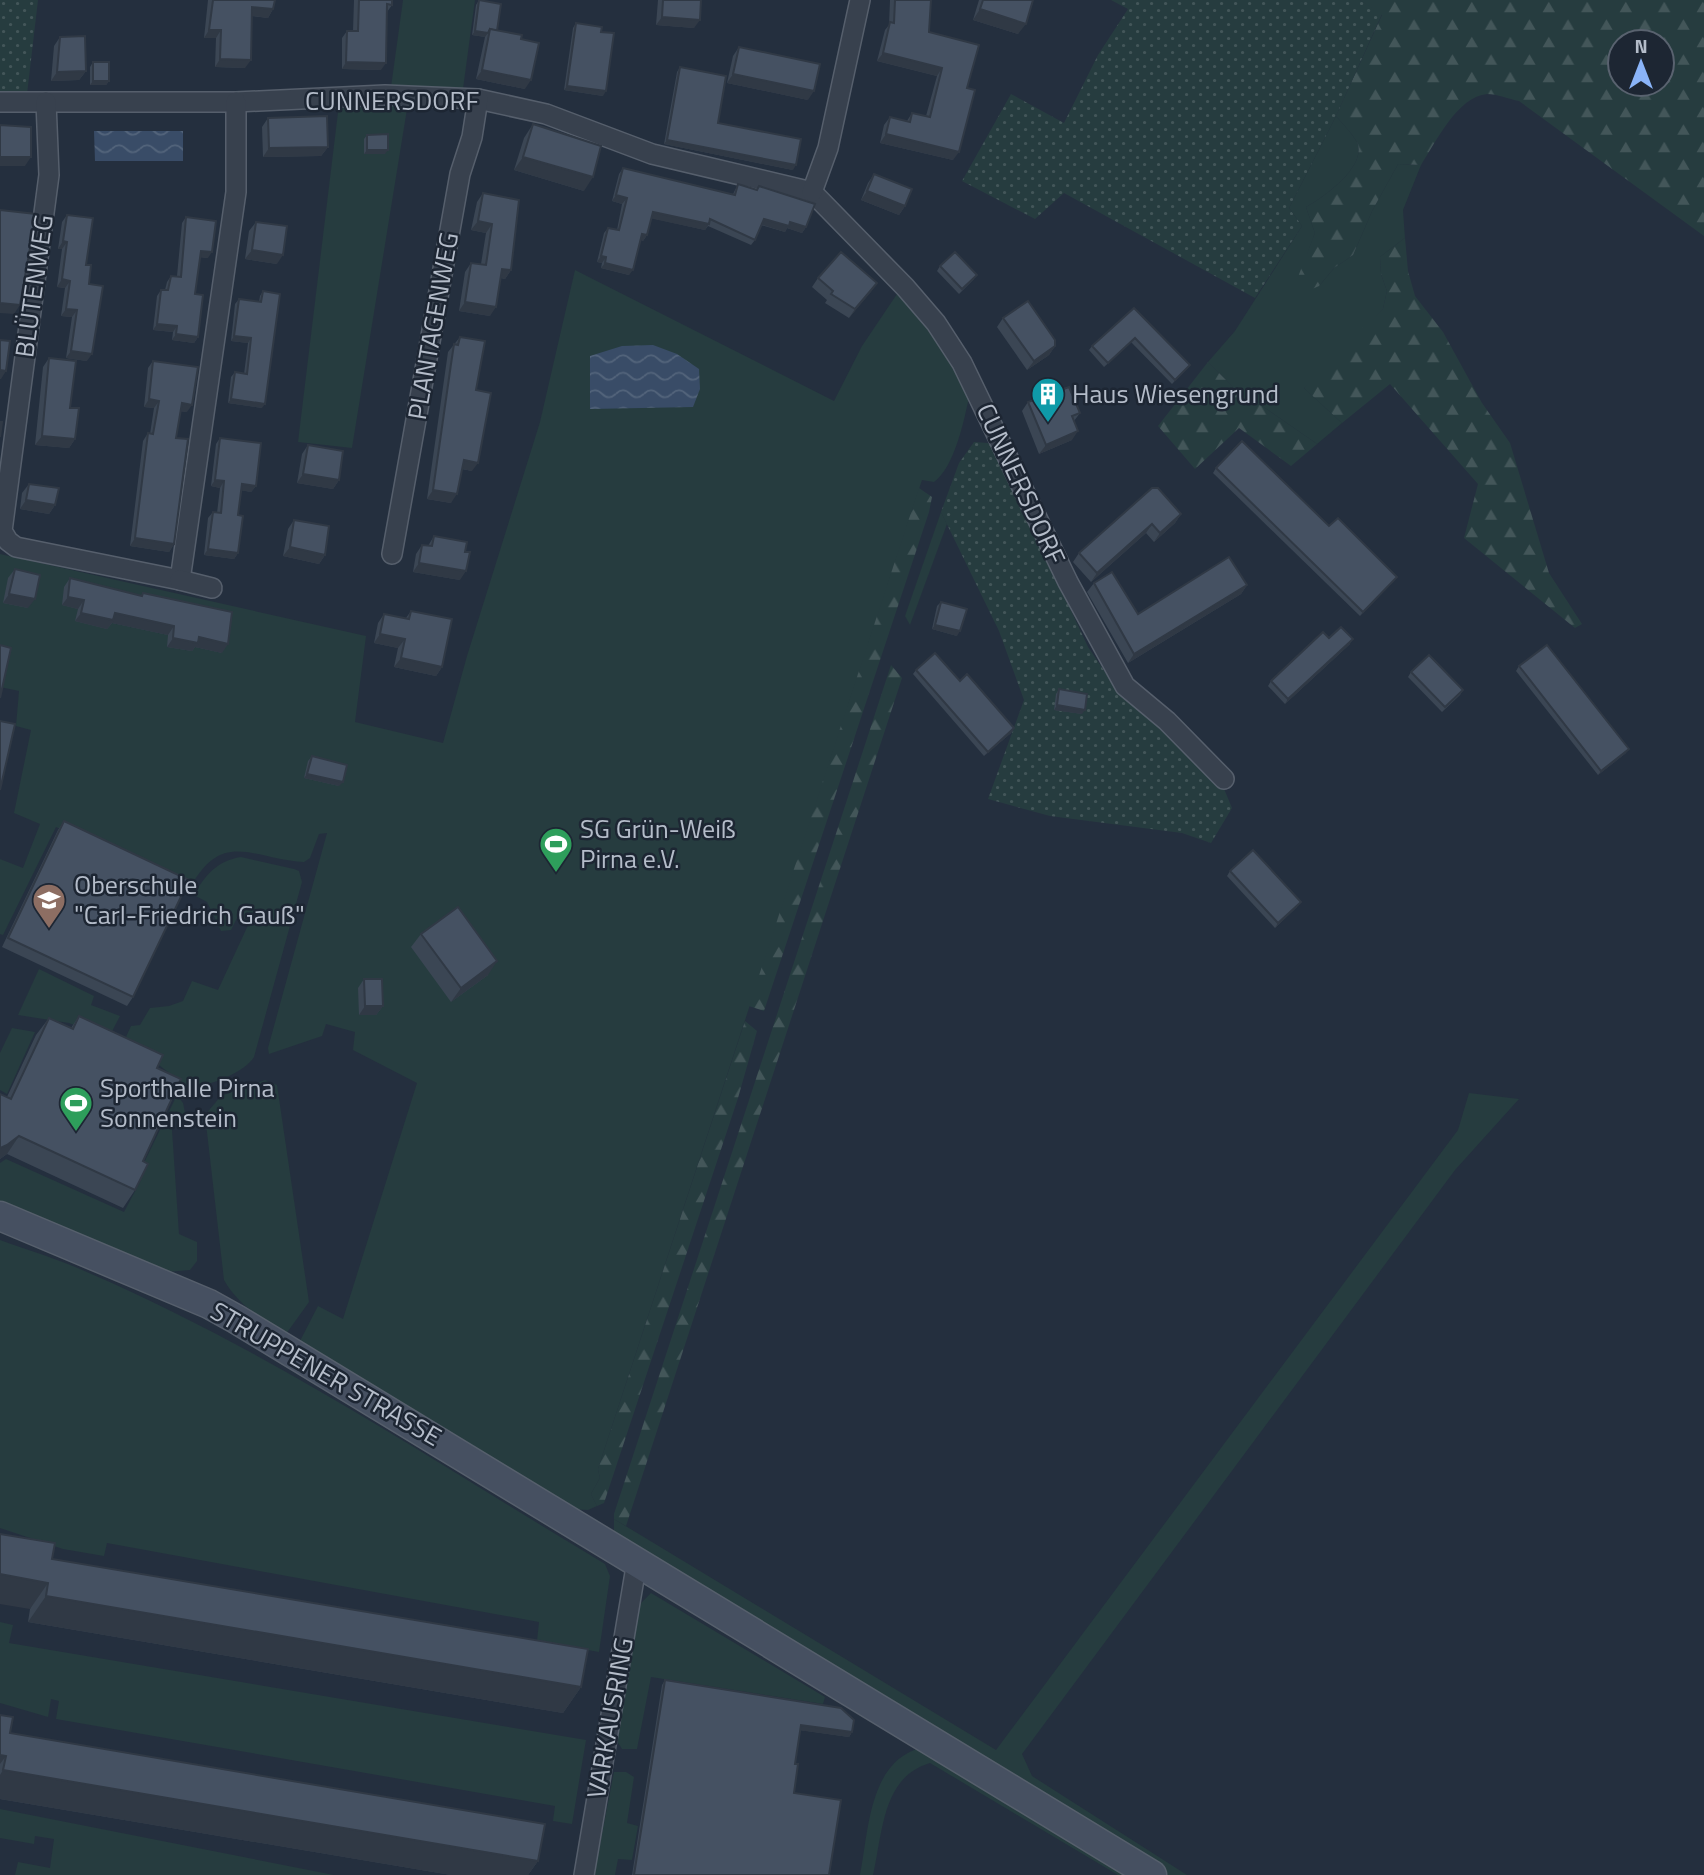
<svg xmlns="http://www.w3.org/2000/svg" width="1704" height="1875" font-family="'Titillium Web',sans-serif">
	<defs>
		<pattern id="forest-firs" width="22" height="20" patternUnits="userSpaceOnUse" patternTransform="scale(1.75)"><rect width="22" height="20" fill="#263c3f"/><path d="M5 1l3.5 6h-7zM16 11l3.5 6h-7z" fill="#435659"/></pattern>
		<pattern id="garden-dots" width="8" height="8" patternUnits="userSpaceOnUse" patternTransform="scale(1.75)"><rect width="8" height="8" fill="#263c3f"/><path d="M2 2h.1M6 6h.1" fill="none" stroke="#435659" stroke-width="1.8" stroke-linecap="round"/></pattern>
		<pattern id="water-waves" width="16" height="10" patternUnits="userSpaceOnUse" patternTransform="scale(1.75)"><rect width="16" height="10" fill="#394c67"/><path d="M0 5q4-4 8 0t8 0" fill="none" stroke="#53647b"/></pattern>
	</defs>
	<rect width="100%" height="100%" fill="#242f3e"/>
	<g fill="#263c3f">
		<path d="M403 0H475L463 89 391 87Z"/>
		<path d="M408 103 352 448 298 442 339 104Z"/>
		<path d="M1336 116C1343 124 1352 133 1357 142 1368 166 1323 198 1306 207L1315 233 1307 255 1319 286 1334 268 1353 255 1372 211 1398 164 1421 165 1403 210 1405 238 1380 257 1381 274 1387 291 1383 309 1304 388 1342 423 1317 444 1262 406 1245 399 1208 362 1235 331 1302 226 1289 208Z"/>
		<path d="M575 270 834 401 862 346 897 294 931 333 970 392C965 417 955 467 934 482L922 480 598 1469 600 1478 591 1494 597 1506 588 1510 572 1509 300 1341 318 1306 343 1319 417 1083 353 1050 355 1032 326 1024 322 1036 269 1054 268 1048 327 833 319 834 310 858 304 862C251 859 221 827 188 892L187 886 56 827 3 935 0 934V859L23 868 40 824 14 813 31 730 16 726 19 691 0 687V554L366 636 355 722 443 743 467 656 540 422Z"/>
		<path d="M941 512 947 524 910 625 905 616Z"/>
		<path d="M241 857 294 869 299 871 302 882 254 1057C244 1073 204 1090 185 1085L130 1043 126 1037 131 1026 140 1025 150 1008 169 1006 183 1001 192 981 218 990 250 921 238 916 231 930 221 931 207 902 194 895C205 875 217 861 241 857Z"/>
		<path d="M39 969 94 996 91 1005 120 1016 108 1039 69 1023 18 1015Z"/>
		<path d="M12 1028 35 1032 7 1094 0 1090V1053Z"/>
		<path d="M265 1080 277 1085 309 1302 286 1334C261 1318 239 1306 224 1280L205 1115 221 1096Z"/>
		<path d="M1469 1093 1519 1099 1455 1170 1022 1754 1032 1776 1187 1875H1167L614 1531V1519L996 1750 1458 1130Z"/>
		<path d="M177 1095 183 1103 187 1123 171 1115 179 1234 197 1242V1261L190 1270 167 1272 0 1203V1163L6 1159 124 1212 141 1180 137 1177Z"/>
		<path d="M0 1240C30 1251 61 1260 89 1273 270 1351 436 1463 605 1564L610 1576 599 1652 537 1641 539 1622 107 1543 104 1556 63 1549 0 1528Z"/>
		<path d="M651 1593 825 1697 823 1704 651 1677 637 1749H622L617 1741 638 1606Z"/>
		<path d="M0 1622 13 1625 9 1643 586 1740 572 1824 553 1821 555 1806 56 1719 59 1701 51 1699 48 1717 0 1703Z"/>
		<path d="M924 1747 1134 1875H1118L930 1763C882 1777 883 1832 873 1875H860C869 1829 869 1759 924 1747Z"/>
		<path d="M614 1772H626L634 1777 627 1823 638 1826 632 1860 618 1859 615 1875H594Z"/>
		<path d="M0 1809 334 1875H15L18 1862 50 1868 54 1839 35 1836 34 1844 0 1838Z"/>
	</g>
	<g fill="url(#forest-firs)" fill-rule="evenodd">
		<path d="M1360 0H1704V236L1519 101C1509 99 1497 94 1487 94 1458 96 1435 143 1421 165L1398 164 1372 211 1353 255 1334 268 1319 286 1301 294 1298 277 1315 233 1306 207C1323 198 1368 166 1357 142 1352 133 1343 124 1336 116L1382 15ZM1620 42H1662V84H1620Z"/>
		<path d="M1405 238 1408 271 1415 296 1443 332 1482 403 1510 443 1549 573 1582 624 1575 628 1464 538 1478 484 1390 384 1342 423 1304 388 1325 362 1383 309 1387 291 1381 274 1380 257Z"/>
		<path d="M1208 362 1245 399 1262 406 1317 444 1291 466 1239 428 1195 469 1158 426Z"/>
		<path d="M919 488 932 497 929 512 764 1011 749 1006Z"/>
		<path d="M891 665 902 678 626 1526 614 1519V1514Z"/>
		<path d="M745 1021 757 1031 738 1098 604 1503 597 1506 591 1494 600 1478 598 1469Z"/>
	</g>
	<g fill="url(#garden-dots)">
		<path d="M0 0H38L27 94H0Z"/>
		<path d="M1111 0H1360L1382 14 1336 116 1289 208 1302 226 1255 298 1064 193 1035 219 962 181 1011 94 1064 123 1098 55 1128 9Z"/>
		<path d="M974 442 988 443 999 456 1088 647 1118 691 1156 721 1222 784 1232 808 1211 843 1182 833 1050 816 988 799 1024 700 999 631 941 512 959 463Z"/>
	</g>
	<g fill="url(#water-waves)">
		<path d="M94 131H183V161H95Z"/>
		<path d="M653 345 677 354 699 369 700 389 693 407 590 409V356L622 346Z"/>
	</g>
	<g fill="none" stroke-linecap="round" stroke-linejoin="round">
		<defs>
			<g id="minor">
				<path d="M0 102H236L385 95 478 99 546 114 652 154 812 192 905 287 936 323 962 363 1068 582 1125 686 1167 721 1224 779"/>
				<path d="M46 102 49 175 2 531 8 541 16 547 180 580 236 192V102"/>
				<path d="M812 192 828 148 860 0"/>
				<path d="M392 554 460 174 472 137 478 99"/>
				<path d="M180 580 212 588"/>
				<path d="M584 1875 637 1561"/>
			</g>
			<path id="secondary" d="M0 1216 209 1304 236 1319 1152 1875"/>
		</defs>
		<use href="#minor" stroke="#565f6c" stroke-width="22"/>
		<use href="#secondary" stroke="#565f6c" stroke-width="31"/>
		<use href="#minor" stroke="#38414e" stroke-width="19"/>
		<use href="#secondary" stroke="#465061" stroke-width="28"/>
	</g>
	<g fill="#3b4654">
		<path d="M208 0H275L273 9 268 18 252 16 245 68 215 67 216 38H204Z"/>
		<path d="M354 0H392V5L387 12 381 70 342 69V38L347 31H353Z"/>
		<path d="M479 0 497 31 521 39 525 89 476 79 485 37 472 35 476 5Z"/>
		<path d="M658 0H701L694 28 656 25Z"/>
		<path d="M890 0H931L929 32 967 88 953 160 880 143 884 125 890 117 907 121 912 113 926 116 937 76 877 61 885 30 889 25Z"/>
		<path d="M979 0H1033L1018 34 973 20Z"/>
		<path d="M576 23 601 32 603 96 564 90 573 28Z"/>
		<path d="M60 37 86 71 79 80 51 81 54 46Z"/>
		<path d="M739 47 808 100 727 83 733 56Z"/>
		<path d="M93 62 109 81 106 85H90V67Z"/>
		<path d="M680 67 718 123 793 170 664 144 677 72Z"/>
		<path d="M268 118 328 147 321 156 263 157 262 127Z"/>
		<path d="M533 124 584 191 514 170 524 138Z"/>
		<path d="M367 135 385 154H364V139Z"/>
		<path d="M623 168 733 194 738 184 756 190 759 186 806 227 802 233 787 228 785 232 761 225 755 240 751 245 708 226 705 230 651 218 647 235 643 241 641 240 629 275 601 268 602 263 597 262 604 233 608 228 617 230 622 204 612 201 619 174Z"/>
		<path d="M874 174 905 206 899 215 861 200 868 183Z"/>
		<path d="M483 193 511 270 505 279 501 278 490 316 459 311 465 272 471 263 481 264 486 233 471 230 477 202Z"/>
		<path d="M67 215 86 265 89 284 87 361 66 358 72 317 61 316 65 288 57 287 62 249H58L62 222Z"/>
		<path d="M186 217 208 258 200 257 195 294 198 337 194 343 172 340 173 332 153 330 157 296 161 290H165L167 282 171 276H177L182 223Z"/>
		<path d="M256 222 277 264 245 259 249 231Z"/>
		<path d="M940 266 974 279 959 294 937 271Z"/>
		<path d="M818 278 877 283 849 318 825 303 827 300 812 287Z"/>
		<path d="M263 291 262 408 228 403 231 377 235 372 244 374 248 343 231 341 235 304 239 299 259 302 260 296Z"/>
		<path d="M1134 308 1190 365 1172 384 1131 342 1104 367 1089 350 1092 346Z"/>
		<path d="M1003 318 1055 346 1049 355 1027 370 997 327Z"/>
		<path d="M460 337 476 390 472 471 462 469 451 503 427 499 448 352Z"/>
		<path d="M49 358 70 408 75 439 69 448 35 445 43 367Z"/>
		<path d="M153 361 187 412 180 411 176 438 174 544 169 552 130 546 143 441 148 433 150 434 154 408 144 407 148 368Z"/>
		<path d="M1028 402 1080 413 1074 421 1072 440 1039 454 1022 411Z"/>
		<path d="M220 438 256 486 251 492 241 490 238 515V553L234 559 204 555 208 518 213 512 217 513 220 488 211 486 216 444Z"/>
		<path d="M308 445 339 480 333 489 297 483 302 454Z"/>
		<path d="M1216 468 1329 526 1397 577 1360 616 1213 473Z"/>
		<path d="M29 484 55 505 49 514 20 509 22 493Z"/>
		<path d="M1152 488 1181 514 1175 523 1154 542 1146 533 1091 582 1073 562 1079 553Z"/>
		<path d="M294 520 325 555 319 564 283 556 288 529Z"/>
		<path d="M434 536 460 580 413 572 416 554 422 545 428 546Z"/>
		<path d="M15 569 28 608 3 603 8 578Z"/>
		<path d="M70 578 141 596 143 593 222 653 195 647 192 651 167 647 168 635 112 623 107 629 75 621 78 609 62 605 64 587Z"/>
		<path d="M1094 583 1138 614 1247 585 1241 594 1128 663 1087 592Z"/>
		<path d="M941 602 957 636 932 629 937 606Z"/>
		<path d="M411 611 442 667 436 676 394 667 398 648 374 643 378 623 384 614 406 618Z"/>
		<path d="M1329 638 1350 644 1285 704 1268 686 1271 681Z"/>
		<path d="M1519 666 1626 753 1598 775 1516 671Z"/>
		<path d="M916 670 960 681 1014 728 1011 733 984 756 913 674Z"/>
		<path d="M1411 672 1463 690 1460 695 1442 712 1408 677Z"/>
		<path d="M1059 689 1082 714 1054 710 1056 694Z"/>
		<path d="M312 756 339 786 304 778 308 761Z"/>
		<path d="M64 821 133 997 127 1006 2 947 58 830Z"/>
		<path d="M1230 871 1297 907 1275 928 1227 876Z"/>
		<path d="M421 934 488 975 451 1002 411 947Z"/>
		<path d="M364 979 383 1006 376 1015H359L358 988Z"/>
		<path d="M79 1016 157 1068 143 1161 135 1190 123 1208 7 1154 0 1159V1094L7 1097 36 1035 49 1018 71 1028Z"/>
		<path d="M52 1559 581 1687 563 1713 28 1622 30 1609Z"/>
		<path d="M665 1680 852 1732 849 1737 800 1730 795 1764 794 1793 829 1875H632L662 1685Z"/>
		<path d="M0 1715 10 1733 538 1861 528 1875H451L0 1799Z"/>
	</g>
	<g fill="#303945">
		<path d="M252 7 273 9 268 18 246 15Z"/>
		<path d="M980 9 1026 24 1018 34 973 20Z"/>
		<path d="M662 17 700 20 694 28 656 25Z"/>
		<path d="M209 30H221L216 38H204Z"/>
		<path d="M475 31 488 33 485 37 472 35Z"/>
		<path d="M883 53 942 68 937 76 877 61Z"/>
		<path d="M220 59 251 60 245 68 215 67Z"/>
		<path d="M346 62 386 63 381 70 342 69Z"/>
		<path d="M482 70 531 80 525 89 476 79Z"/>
		<path d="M86 71 79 80 51 81 57 72Z"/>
		<path d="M733 74 814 91 808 100 727 83Z"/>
		<path d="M93 81H109L106 85H90Z"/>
		<path d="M567 86 606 91 603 96 564 90Z"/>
		<path d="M886 134 959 152 953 160 880 143Z"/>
		<path d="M667 140 796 165 793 170 664 144Z"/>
		<path d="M328 147 321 156 263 157 269 148Z"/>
		<path d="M367 150H388L385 154H364Z"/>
		<path d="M0 157H31L25 166H0Z"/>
		<path d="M523 157 593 177 584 191 514 170Z"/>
		<path d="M867 191 905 206 899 215 861 200Z"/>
		<path d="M616 195 627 198 622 204 612 201Z"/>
		<path d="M653 212 709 224 705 230 649 218Z"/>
		<path d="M764 219 790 222 806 227 802 233 787 228 785 232 760 224Z"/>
		<path d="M478 221 492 224 486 233 471 230Z"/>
		<path d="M642 234 647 235 643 241 638 239Z"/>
		<path d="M63 241 67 242 62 249H58Z"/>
		<path d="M252 250 283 255 277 264 245 259Z"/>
		<path d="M201 251 212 252 208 258 196 257Z"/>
		<path d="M601 256 606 257 602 263 597 262Z"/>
		<path d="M605 263 633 270 629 275 601 268Z"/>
		<path d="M502 269 511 270 505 279 496 277Z"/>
		<path d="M62 279 70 281 65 288 57 287Z"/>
		<path d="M877 283 871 292 849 318 855 309Z"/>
		<path d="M465 302 496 307 490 316 459 311Z"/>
		<path d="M0 303 20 305 14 314 0 313Z"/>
		<path d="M66 309 77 310 72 317 61 316Z"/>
		<path d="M157 324 177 326 173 332 153 330Z"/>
		<path d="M176 334 198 337 194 343 172 340Z"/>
		<path d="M234 336 251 338 248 343 231 341Z"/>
		<path d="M1055 346 1049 355 1027 370 1034 361Z"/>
		<path d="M71 351 92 354 87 361 66 358Z"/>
		<path d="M0 370 6 371 1 379H0Z"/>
		<path d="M149 399 159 401 154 408 144 407Z"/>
		<path d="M231 399 265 404 262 408 228 403Z"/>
		<path d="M182 403 192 405 187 412 176 411Z"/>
		<path d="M1078 431 1072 440 1039 454 1046 445Z"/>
		<path d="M42 436 75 439 69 448 35 445Z"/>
		<path d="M464 460 478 463 472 471 458 468Z"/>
		<path d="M303 474 339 480 333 489 297 483Z"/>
		<path d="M215 480 224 481 220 488 211 486Z"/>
		<path d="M242 484 256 486 251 492 238 490Z"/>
		<path d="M433 490 457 494 451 503 427 499Z"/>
		<path d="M26 500 55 505 49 514 20 509Z"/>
		<path d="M1181 514 1175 523 1154 542 1160 533Z"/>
		<path d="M1152 524 1146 533 1091 582 1097 573Z"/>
		<path d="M135 538 174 544 169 552 130 546Z"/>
		<path d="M290 547 325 555 319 564 283 556Z"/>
		<path d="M208 549 238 553 234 559 204 555Z"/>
		<path d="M419 563 466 571 460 580 413 572Z"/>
		<path d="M1397 577 1394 581 1360 616 1363 612Z"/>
		<path d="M1247 585 1241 594 1128 663 1134 654Z"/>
		<path d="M9 594 35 599 28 608 3 603Z"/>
		<path d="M68 597 84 600 78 609 62 605Z"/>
		<path d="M81 613H115L174 626 168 635 112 623 107 629 75 621Z"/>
		<path d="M935 625 960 631 957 636 932 629Z"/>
		<path d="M380 634 405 639 398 648 374 643Z"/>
		<path d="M199 637 228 644 222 653 195 647 192 651 167 647 173 638Z"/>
		<path d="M1353 639 1350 644 1285 704 1288 699Z"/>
		<path d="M401 658 442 667 436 676 394 667Z"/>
		<path d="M1057 705 1085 710 1082 714 1054 710Z"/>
		<path d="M1014 728 1011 733 984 756 988 752Z"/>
		<path d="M1629 749 1626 753 1598 775 1601 771Z"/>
		<path d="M307 774 343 782 339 786 304 778Z"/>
		<path d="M1301 902 1297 907 1275 928 1278 923Z"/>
		<path d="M497 961 488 975 451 1002 461 988Z"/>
		<path d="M365 1006H383L376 1015H359Z"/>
		<path d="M19 1136 7 1154 0 1159V1148Z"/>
		<path d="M0 1574 48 1583 30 1609 0 1604Z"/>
		<path d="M46 1596 581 1687 563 1713 28 1622Z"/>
		<path d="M801 1725 852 1732 849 1737 798 1730Z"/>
		<path d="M0 1755 6 1756 0 1764Z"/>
		<path d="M3 1770 538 1861 528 1875H451L0 1799V1775Z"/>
	</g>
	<g fill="#455162" stroke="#303945" stroke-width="2">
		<path d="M213 0H275L273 9 252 7 251 60 220 59 221 30H209Z"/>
		<path d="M359 0H392V5L387 4 386 63 346 62 347 31H358Z"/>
		<path d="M479 0 501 4 497 31 490 29 488 33 475 31Z"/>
		<path d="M663 0H701L700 20 662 17Z"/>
		<path d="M895 0H931L929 32 979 45 967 88 975 90 959 152 886 134 890 117 910 122 912 113 930 117 942 68 883 53 890 22 894 23Z"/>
		<path d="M983 0H1033L1026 24 980 9Z"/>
		<path d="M576 23 602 27 601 32 614 33 606 91 567 86Z"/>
		<path d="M490 29 522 35 521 39 539 43 531 80 482 70Z"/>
		<path d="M85 36 86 71 57 72 60 37Z"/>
		<path d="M739 47 820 64 814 91 733 74Z"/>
		<rect x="93" y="62" width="16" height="19"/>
		<path d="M680 67 726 76 718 123 801 139 796 165 667 140Z"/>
		<path d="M327 116 328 147 269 148 268 118Z"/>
		<path d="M533 124 601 146 593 177 523 157Z"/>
		<path d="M0 125 31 127V157H0Z"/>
		<path d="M388 134V150H367V135Z"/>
		<path d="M623 168 735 195 738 184 757 190 759 186 815 204 806 227 790 222 789 226 764 219 755 240 710 219 709 224 653 212 647 235 642 234 633 270 605 263 606 257 601 256 608 228 619 230 627 198 616 195Z"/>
		<path d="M874 174 912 189 905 206 867 191Z"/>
		<path d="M483 193 519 200 511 270 502 269 496 307 465 302 471 263 486 265 492 224 478 221Z"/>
		<path d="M0 210 36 214 20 305 0 303Z"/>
		<path d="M67 215 93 218 86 265H91L89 284 103 286 92 354 71 351 77 310 66 309 70 281 62 279 67 242 63 241Z"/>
		<path d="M186 217 216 221 212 252 201 251 195 294 203 295 198 337 176 334 177 326 157 324 161 290H168L171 276 181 277Z"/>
		<path d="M256 222 287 226 283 255 252 250Z"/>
		<path d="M841 252 877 283 855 309 831 294 833 291 818 278Z"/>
		<path d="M955 252 977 275 962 289 940 266Z"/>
		<path d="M263 291 280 294 265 404 231 399 235 372 247 374 251 338 234 336 239 299 261 302Z"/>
		<path d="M1028 301 1055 340V346L1034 361 1003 318Z"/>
		<path d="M1134 308 1190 365 1175 380 1135 338 1108 363 1092 346Z"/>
		<path d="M460 337 485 341 476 390 491 393 478 463 464 460 457 494 433 490 451 364 454 344 458 345Z"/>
		<path d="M0 340 10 341 6 371 0 370Z"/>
		<path d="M49 358 76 361 70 408H79L75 439 42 436Z"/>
		<path d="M153 361 198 367 192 405 182 403 176 438 188 439 174 544 135 538 148 433 153 434 159 401 149 399Z"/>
		<path d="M1069 387 1080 413 1072 416 1078 431 1046 445 1028 402Z"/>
		<path d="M0 422H2L0 437Z"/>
		<path d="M220 438 261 443 256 486 242 484 238 515 243 516 238 553 208 549 213 512 221 513 224 481 215 480Z"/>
		<path d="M1242 441 1329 526 1338 518 1397 577 1363 612 1216 468Z"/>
		<path d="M308 445 343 451 339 480 303 474Z"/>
		<path d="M29 484 59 488 55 505 26 500Z"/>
		<path d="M1152 488H1158L1181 514 1160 533 1152 524 1097 573 1079 553Z"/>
		<path d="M294 520 329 526 325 555 290 547Z"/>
		<path d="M434 536 467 542 465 552H470L466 571 419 563 422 545 432 546Z"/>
		<path d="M1229 557 1247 585 1134 654 1094 583 1112 572 1138 614Z"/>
		<path d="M15 569 40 575 35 599 9 594Z"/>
		<path d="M70 578 142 596 143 593 232 612 228 644 199 637 198 643 173 638 174 626 115 613 113 620 81 613 84 600 68 597Z"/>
		<path d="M941 602 967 609 960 631 935 625Z"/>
		<path d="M411 611 452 619 442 667 401 658 405 639 380 634 384 614 409 619Z"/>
		<path d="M1341 627 1353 639 1288 699 1271 681 1323 632 1329 638Z"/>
		<path d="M0 645 11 648 0 698Z"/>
		<path d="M1547 645 1629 749 1601 771 1519 666Z"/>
		<path d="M935 653 960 681 967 674 1014 728 988 752 916 670Z"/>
		<path d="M1429 655 1463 690 1445 707 1411 672Z"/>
		<path d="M1059 689 1087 694 1085 710 1057 705Z"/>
		<path d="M0 721 15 724 0 790Z"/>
		<path d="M312 756 347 765 343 782 307 774Z"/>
		<path d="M64 821 189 880 133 997 8 938Z"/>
		<path d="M1253 850 1301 902 1278 923 1230 871Z"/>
		<path d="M458 907 497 961 461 988 421 934Z"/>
		<path d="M364 979H382L383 1006H365Z"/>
		<path d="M79 1016 163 1055 157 1068 181 1079 143 1161 148 1164 135 1190 19 1136 7 1145 0 1148V1094L11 1099 49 1018 73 1029Z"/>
		<path d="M0 1534 55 1543 52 1559 588 1649 581 1687 46 1596 48 1583 0 1574Z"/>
		<path d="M665 1680 841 1708 854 1720 852 1732 801 1725 795 1764H798L794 1793 841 1800 829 1875H634Z"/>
		<path d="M0 1715 13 1717 10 1733 545 1824 538 1861 3 1770 6 1756 0 1755Z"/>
	</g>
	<defs>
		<symbol id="building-pin" viewBox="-11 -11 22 30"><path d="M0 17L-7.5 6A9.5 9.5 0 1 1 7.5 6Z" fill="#0f9aa8" stroke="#1d2633"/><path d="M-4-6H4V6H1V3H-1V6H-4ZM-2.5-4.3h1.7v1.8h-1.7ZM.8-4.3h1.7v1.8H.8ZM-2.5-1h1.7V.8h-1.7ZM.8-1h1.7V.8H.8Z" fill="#fff"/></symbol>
		<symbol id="stadium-pin" viewBox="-11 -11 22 30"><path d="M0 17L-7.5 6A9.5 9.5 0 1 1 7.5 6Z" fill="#2e9e5b" stroke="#1d2633"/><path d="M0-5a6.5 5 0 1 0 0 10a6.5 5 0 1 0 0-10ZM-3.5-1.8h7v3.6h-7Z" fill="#fff"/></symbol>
		<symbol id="school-pin" viewBox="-11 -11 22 30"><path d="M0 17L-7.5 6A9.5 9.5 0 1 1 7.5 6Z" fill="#8d6e63" stroke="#1d2633"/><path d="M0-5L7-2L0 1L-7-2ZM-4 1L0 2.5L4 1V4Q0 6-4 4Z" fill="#fff"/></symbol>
	</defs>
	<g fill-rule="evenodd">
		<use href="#building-pin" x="1029" y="375" width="38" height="52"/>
		<use href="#stadium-pin" x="537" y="825" width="38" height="52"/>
		<use href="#school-pin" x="30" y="881" width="38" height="52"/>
		<use href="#stadium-pin" x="57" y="1084" width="38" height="52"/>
	</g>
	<g text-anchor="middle" stroke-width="5" stroke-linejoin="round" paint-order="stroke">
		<g font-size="26" fill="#b4bcc9" stroke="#1d2633">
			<text x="392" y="110">CUNNERSDORF</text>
			<text transform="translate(34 286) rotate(-82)" y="9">BLÜTENWEG</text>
			<text transform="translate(433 326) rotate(-80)" y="9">PLANTAGENWEG</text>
			<text transform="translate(1021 484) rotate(65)" y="9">CUNNERSDORF</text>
			<text transform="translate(326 1374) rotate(30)" y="9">STRUPPENER STRASSE</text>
			<text transform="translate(610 1718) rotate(-80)" y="9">VARKAUSRING</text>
		</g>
		<g font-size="26" fill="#b4bcc9" stroke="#1d2633" text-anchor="start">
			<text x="1072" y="403">Haus Wiesengrund</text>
			<text x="580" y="838">SG Grün-Weiß<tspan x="580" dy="30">Pirna e.V.</tspan></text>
			<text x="74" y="894">Oberschule<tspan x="74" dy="30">"Carl-Friedrich Gauß"</tspan></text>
			<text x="100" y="1097">Sporthalle Pirna<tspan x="100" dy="30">Sonnenstein</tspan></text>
		</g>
	</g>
	<g transform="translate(1641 63)"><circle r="33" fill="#1d2633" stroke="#59626f" stroke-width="2"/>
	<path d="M0-5L12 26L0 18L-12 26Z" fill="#8ab4f8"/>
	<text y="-10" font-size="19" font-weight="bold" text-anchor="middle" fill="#b4bcc9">N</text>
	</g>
</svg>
